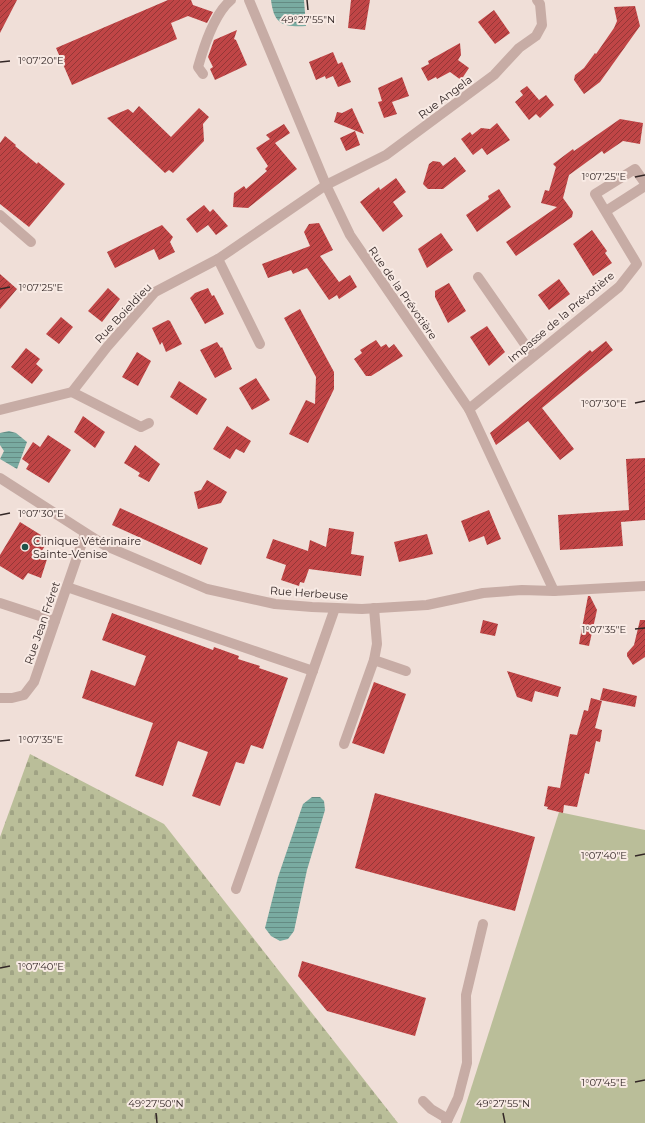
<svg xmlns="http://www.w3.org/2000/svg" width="645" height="1123" font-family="Montserrat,sans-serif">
	<defs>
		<pattern id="cemetery-stones" width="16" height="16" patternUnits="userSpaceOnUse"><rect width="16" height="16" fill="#babe99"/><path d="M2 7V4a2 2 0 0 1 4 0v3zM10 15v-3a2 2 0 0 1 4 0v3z" fill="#a0a384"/></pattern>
		<pattern id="water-rules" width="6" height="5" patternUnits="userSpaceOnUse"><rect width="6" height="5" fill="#79aba1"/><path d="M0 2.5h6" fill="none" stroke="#648b83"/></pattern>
		<pattern id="building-hatch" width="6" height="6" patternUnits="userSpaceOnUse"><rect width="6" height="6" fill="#c04546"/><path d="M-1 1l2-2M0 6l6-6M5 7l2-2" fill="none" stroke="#943737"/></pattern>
	</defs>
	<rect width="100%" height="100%" fill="#f0dfd8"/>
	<path fill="#babe99" d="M559 812 645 830V1123H460Z"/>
	<path fill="url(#cemetery-stones)" d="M30 754 164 824 398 1123H0V837Z"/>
	<g fill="url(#water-rules)">
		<path d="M271 0H304L306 26C283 27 274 25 271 0Z"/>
		<path d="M9 431 16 433 27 442 17 469 0 459 4 451 0 445V433Z"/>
		<path d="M312 797H320L324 801 325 810 307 870 294 931 288 939 280 941 271 936 265 928 278 877 303 804Z"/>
	</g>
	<g fill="url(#building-hatch)">
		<path d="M0 0H17L0 33Z"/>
		<path d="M168 0H191L193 5 213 12 207 23 188 16 171 23 177 39 72 85 56 48Z"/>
		<path d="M351 0H370L365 30 348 28Z"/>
		<path d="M635 6 640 26 600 82 584 94 574 80 575 75 584 68 595 53 596 54 614 28 617 21 614 7Z"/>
		<path d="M494 10 510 33 495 44 478 22Z"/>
		<path d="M237 30 234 39 236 40 247 65 215 80 210 69 213 67 208 57 214 40Z"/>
		<path d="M460 43 461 55 458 60 469 68 461 80 450 72 437 79 436 77 428 81 421 68 429 64 428 61Z"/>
		<path d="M333 52 338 64 342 62 351 82 338 87 333 76 326 79 325 76 316 80 309 62Z"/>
		<path d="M402 77 409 96 392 102 397 114 384 118 378 102 382 101 378 88Z"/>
		<path d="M527 86 539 100 546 95 554 105 540 118 536 114 529 120 515 102 523 95 520 91Z"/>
		<path d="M139 106 171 137 199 108 209 117 203 124 204 141 173 173 169 170 165 173 107 118 128 109 133 113Z"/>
		<path d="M352 108 364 134 334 122 337 112 342 113Z"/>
		<path d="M620 119 643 123 640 144 623 141 604 154 602 151 569 175 563 198 573 212 572 217 516 256 506 242 557 207 541 203 545 190 549 191 556 167 553 164 573 149 574 151Z"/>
		<path d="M497 123 510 140 487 155 482 148 473 155 461 139 470 132 472 135 481 128 490 129Z"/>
		<path d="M284 124 290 133 275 143 297 169 248 208 233 207 234 193 244 186 246 189 267 171 265 169 268 166 256 148 270 139 266 135Z"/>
		<path d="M355 131 360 145 346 151 340 138Z"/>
		<path d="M5 136 16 145 15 146 37 164 38 162 65 184 29 227 0 204V143Z"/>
		<path d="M455 157 466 171 443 189H428L423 184 429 164 433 161 440 162 443 166Z"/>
		<path d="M396 178 406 192 393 202 403 216 383 232 360 202 379 187 380 190Z"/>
		<path d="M499 189 511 207 477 232 466 215 489 199 488 196Z"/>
		<path d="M204 205 210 212 213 209 228 226 216 235 208 225 197 233 186 219Z"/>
		<path d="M319 223 333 250 320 256 339 282 350 275 357 287 339 299 337 295 329 300 307 268 293 274 291 270 268 278 262 264 310 246 304 232 309 224Z"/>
		<path d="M162 225 173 237 170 242 175 252 159 260 154 249 115 268 107 252Z"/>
		<path d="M592 230 607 251 605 253 612 263 593 276 573 244Z"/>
		<path d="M441 233 453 250 427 268 418 249Z"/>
		<path d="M0 274 17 289 0 309Z"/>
		<path d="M559 279 570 294 549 310 538 295Z"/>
		<path d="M449 283 466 311 448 323 435 297V291Z"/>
		<path d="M108 288 120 299 102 322 88 311Z"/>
		<path d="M208 288 212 296 214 295 224 314 205 324 190 298 195 293Z"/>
		<path d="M300 309 334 372V389L308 443 289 434 306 400 315 404 316 377 284 318Z"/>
		<path d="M61 317 73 327 59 344 46 334Z"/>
		<path d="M168 320 170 321 182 344 166 352 162 342 160 345 152 328Z"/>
		<path d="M487 326 505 352 489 366 470 337Z"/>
		<path d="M376 340 381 347 386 344 389 348 394 344 403 356 371 376H366L354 359 362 353 360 350Z"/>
		<path d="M606 341 613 350 542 408 574 449 560 460 528 421 496 445 490 433 590 350 592 352Z"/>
		<path d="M217 342 221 348 222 347 232 369 215 378 200 350Z"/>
		<path d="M26 348 40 359 36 364 43 370 32 384 11 367Z"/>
		<path d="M137 352 151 361 138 386 122 377Z"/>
		<path d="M256 378 270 400 252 410 239 388Z"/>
		<path d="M179 381 207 399 197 415 170 397Z"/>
		<path d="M83 416 105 432 95 448 74 432Z"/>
		<path d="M227 426 251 441 244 453 236 449 230 459 213 449Z"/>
		<path d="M48 435 71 450 49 483 26 469 29 464 22 459 33 442 40 447Z"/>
		<path d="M135 445 160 464 149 482 138 476 140 473 124 463Z"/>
		<path d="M645 458V520L621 522 623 546 560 550 558 515 629 510 626 459Z"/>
		<path d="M207 480 227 492 221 503 198 509 194 492 201 490Z"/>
		<path d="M120 508 208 548 201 565 112 525Z"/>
		<path d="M489 510 501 539 487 545 484 536 469 542 461 521Z"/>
		<path d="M20 522 49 540 41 552 49 553 41 578 28 573 23 580 0 566V555Z"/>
		<path d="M329 528 354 532 351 554 364 556 361 576 309 569 304 583 300 582 299 586 281 580 286 565 266 558 273 539 308 551 310 540 326 547Z"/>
		<path d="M427 534 433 554 399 562 394 542Z"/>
		<path d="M588 596H590L597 610 589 646 579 644Z"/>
		<path d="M112 613 213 650 214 647 239 656 238 659 260 666 259 668 288 678 263 749 251 745 244 764 236 762 220 806 192 796 208 752 178 741 163 786 135 776 153 723 82 698 91 670 135 686 146 656 102 640Z"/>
		<path d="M483 620 498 624 495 636 480 633Z"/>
		<path d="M640 620H645V657L633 665 627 656V653L634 645Z"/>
		<path d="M507 671 561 687 558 697 535 691 532 702 517 697Z"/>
		<path d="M374 682 406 694 384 754 352 743Z"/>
		<path d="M603 688 637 696 635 707 600 700Z"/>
		<path d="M591 698 602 701 595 728 602 730 600 742 596 741 589 774 585 773 577 807 564 805 563 813 547 809 548 807 544 806 548 786 560 788 570 734 577 735 584 710 588 711Z"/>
		<path d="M375 793 535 837 515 911 355 868Z"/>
		<path d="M302 961 426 998 415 1036 327 1011 298 976Z"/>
	</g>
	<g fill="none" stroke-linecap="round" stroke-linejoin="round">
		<g stroke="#c7aca5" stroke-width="10">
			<path d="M249 0 326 185 350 235 469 409 554 591"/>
			<path d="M203 74 198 67C204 46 214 14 231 0"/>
			<path d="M606 211 645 186"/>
			<path d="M0 215 31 242"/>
			<path d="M218 259 260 344"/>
			<path d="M478 277 533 356"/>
			<path d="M72 392 141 427 149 423"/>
			<path d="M469 409 619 287 637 264 595 194 635 169 645 183"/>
			<path d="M0 410 72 392 107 347 155 292 218 259 326 185 386 155 494 75 519 48 536 36 542 25 540 4 537 0"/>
			<path d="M0 478 106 546 207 589 275 604 312 607 362 609 427 605 483 593 522 590 554 591 645 586"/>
			<path d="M67 587 313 671"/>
			<path d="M0 603 55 621"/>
			<path d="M374 660 377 644 374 608"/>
			<path d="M0 698H12L24 695 34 682 85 534"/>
			<path d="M344 744 374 660 406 671"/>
			<path d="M236 889 335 608"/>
			<path d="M423 1101 431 1109 448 1119"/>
			<path d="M446 1123 458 1098 467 1063 466 995 483 924"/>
		</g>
	</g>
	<path fill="none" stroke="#332726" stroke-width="1.5" d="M307 0 308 10M0 62 10 61M635 177 645 175M0 289 10 287M635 403 645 401M0 515 10 513M635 629 645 628M0 741 10 740M635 856 645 854M0 968 10 966M635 1082 645 1080M156 1113 157 1123M503 1113 505 1123"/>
	<circle fill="#1e5249" stroke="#f8eae4" stroke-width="1.5" cx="25" cy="547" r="4"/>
	<g text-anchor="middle" stroke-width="4" stroke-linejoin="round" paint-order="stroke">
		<g font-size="11" fill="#332726" stroke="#f8eae4">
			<text transform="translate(445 97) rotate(-37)" y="4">Rue Angela</text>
			<text transform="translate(403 293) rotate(55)" y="4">Rue de la Prévotière</text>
			<text transform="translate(123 313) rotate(-47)" y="4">Rue Boieldieu</text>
			<text transform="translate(561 317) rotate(-40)" y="4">Impasse de la Prévotière</text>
			<text transform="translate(309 593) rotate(4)" y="4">Rue Herbeuse</text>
			<text transform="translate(42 623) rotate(-71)" y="4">Rue Jean Fréret</text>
		</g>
		<g font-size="11" fill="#332726" stroke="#f8eae4" text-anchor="start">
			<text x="33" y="545">Clinique Vétérinaire<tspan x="33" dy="13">Sainte-Venise</tspan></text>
		</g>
	</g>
	<g font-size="10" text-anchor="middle" fill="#332726" stroke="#f8eae4" stroke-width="4" stroke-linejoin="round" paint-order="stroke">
		<text x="308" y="23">49°27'55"N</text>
		<text x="41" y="64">1°07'20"E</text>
		<text x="604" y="180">1°07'25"E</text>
		<text x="41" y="291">1°07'25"E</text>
		<text x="604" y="407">1°07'30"E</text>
		<text x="41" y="517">1°07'30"E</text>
		<text x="604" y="633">1°07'35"E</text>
		<text x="41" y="743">1°07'35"E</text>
		<text x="604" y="859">1°07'40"E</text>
		<text x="41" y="970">1°07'40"E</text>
		<text x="604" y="1086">1°07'45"E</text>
		<text x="156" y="1107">49°27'50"N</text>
		<text x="503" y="1107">49°27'55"N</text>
	</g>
</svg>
